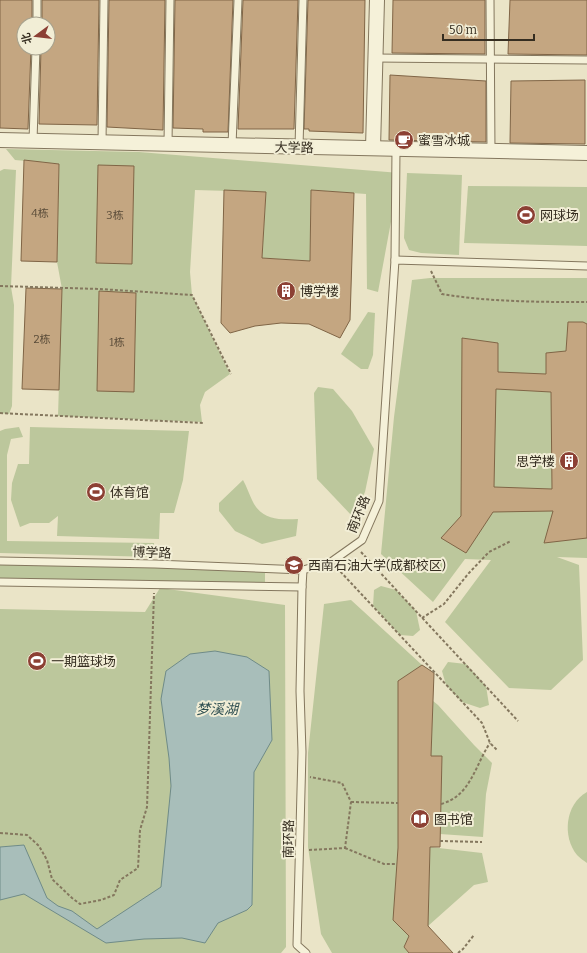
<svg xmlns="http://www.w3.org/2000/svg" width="587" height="953" font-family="Bitter,'Noto Sans SC',serif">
	<rect width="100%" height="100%" fill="#eae4c7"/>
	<g fill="#bcc79c">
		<path d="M6 149 139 152 400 173 378 292 367 289 366 194 311 190 310 261 262 258 266 192 195 190 190 272 192 295 230 374 205 392 200 405 202 422 58 416 62 289 57 262 59 164 15 160Z"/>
		<path d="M4 169 16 170 11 287 14 305 12 406 9 414 0 413V171Z"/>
		<path d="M407 173 462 175 459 255 421 253 409 250 404 238Z"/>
		<path d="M468 186 587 187V246L464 243Z"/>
		<path d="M430 278H587V558L557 557 579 565 583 660 551 690 509 688 445 622 491 560 465 559 433 602 381 554 394 417 412 280Z"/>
		<path d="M368 312 375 313 373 355 368 369H361L341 354Z"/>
		<path d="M318 387 333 389 352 411 374 449 365 492 353 517 317 479 314 393Z"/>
		<path d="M19 427 23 437 11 439 7 455V541L154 543V557L0 553V431L5 429Z"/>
		<path d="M30 427 189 431 183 480 174 513H160L159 539 57 536 58 516 49 523H30L20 527 11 500 12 483 18 464H29Z"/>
		<path d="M243 480C247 487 249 494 252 500 261 520 279 520 298 519L296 536 262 544 235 531 219 511V503Z"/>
		<path d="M0 563 265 570V585L0 579Z"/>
		<path d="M381 586 396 590 416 611 420 630 413 636 400 635 373 606 374 590Z"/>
		<path d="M160 588 285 605 286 947 281 953H0V609L145 612Z"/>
		<path d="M351 600 422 665 398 681V848L409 936 404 947 409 953H332L321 934 308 847V753L324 604Z"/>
		<path d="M448 662 466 664 486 686 489 705 480 708 462 702 446 685 442 671Z"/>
		<path d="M433 701 438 705 474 745 492 763 486 794 483 837 440 834 442 756H431Z"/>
		<path d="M587 792V863C584 861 580 858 577 855 562 837 565 804 587 792Z"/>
		<path d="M430 847 482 853 488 882 474 885 428 926Z"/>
	</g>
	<path fill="#a8beba" stroke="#6f8b88" d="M215 651 247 657 269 671 272 740 254 772 252 905 247 910 218 923 205 943 182 938 144 939 106 943 24 894 0 900V847L24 845 47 898 58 906 72 911 97 929 161 887 171 786 169 758 161 699 166 671 190 654Z"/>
	<g fill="#c4a681" stroke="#806546" fill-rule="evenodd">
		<path d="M0 0H32V24H24V48H31L28 129 0 128Z"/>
		<path d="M42 0H99L97 125 39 124 41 48H48V24H42Z"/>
		<path d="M109 0H165L163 130 107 127Z"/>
		<path d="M175 0H233L228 132H203V129L173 128Z"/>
		<path d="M243 0H298L294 129H238Z"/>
		<path d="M308 0H365L363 133 309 131V129H304Z"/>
		<path d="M393 0H485V54L392 53Z"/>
		<path d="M510 0H587V55L508 54Z"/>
		<path d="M390 75 486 81V142L389 140Z"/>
		<path d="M585 80V144L510 143 511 81Z"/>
		<path d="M24 160 59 164 57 262 21 261Z"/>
		<path d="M98 165 134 166 132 264 96 263Z"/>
		<path d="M224 190 266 192 262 258 310 261 311 190 354 193 350 320 340 338 309 324 281 323 255 326 230 333 221 323Z"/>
		<path d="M26 288 62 289 59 390 22 389Z"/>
		<path d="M99 291 136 293 134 392 97 391Z"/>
		<path d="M568 322H583L587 324V538L544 543 553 511 493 512 466 553 441 538 461 516 462 338 498 343V372L546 374V353L566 351ZM496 389 551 392 552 489 494 487Z"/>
		<path d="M422 665 434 673 431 756H442L440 847H430L428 926 453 953H409L404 947 409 936 393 920 398 848V681Z"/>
	</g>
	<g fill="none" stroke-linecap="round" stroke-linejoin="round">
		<defs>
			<g id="lane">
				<path d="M490 0 491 151"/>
				<path d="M37 24V0"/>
				<path d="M375 58 587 60"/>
				<path d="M33 141 36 48"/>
				<path d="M102 142 104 0"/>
				<path d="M168 144 170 0"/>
				<path d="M232 145 238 0"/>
				<path d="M299 147 303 0"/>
				<path d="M395 260 396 149"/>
				<path d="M0 561 155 564 303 570"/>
				<path d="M0 582 302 587"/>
				<path d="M306 953 297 945 302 752 300 691 302 587 303 570 331 562 362 540 379 501 395 260 587 266"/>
			</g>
			<g id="street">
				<path d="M0 140 587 153"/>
				<path d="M373 148 377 0"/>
			</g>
		</defs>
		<use href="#lane" stroke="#84775e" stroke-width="9"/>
		<use href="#street" stroke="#84775e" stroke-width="16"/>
		<g stroke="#84775e" stroke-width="2" stroke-dasharray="3 2" stroke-linecap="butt">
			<path d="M431 271 442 294C490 302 539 302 587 302"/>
			<path d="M0 286 100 289 192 295 231 374"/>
			<path d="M0 413 203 423"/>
			<path d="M361 552 518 721"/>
			<path d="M337 568 482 723 490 743 497 750"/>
			<path d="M422 618 444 604 468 574 489 552 511 541"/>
			<path d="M351 802 398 803"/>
			<path d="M441 804C471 796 475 765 490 743"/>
			<path d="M0 833 27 835 39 846 47 860 52 879 72 898 80 904 101 900 114 895 120 880 138 868 140 830 147 807 154 593"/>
			<path d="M440 841 482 842"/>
			<path d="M345 848 384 864H397"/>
			<path d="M309 850 345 848 351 802 342 783 310 777"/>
			<path d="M458 953 463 949 474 935"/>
		</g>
		<use href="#lane" stroke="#f5f1d9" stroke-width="7"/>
		<use href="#street" stroke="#f5f1d9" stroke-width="14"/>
	</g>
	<defs>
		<symbol id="cafe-disc" viewBox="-11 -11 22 22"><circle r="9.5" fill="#8c4034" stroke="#f2eed6"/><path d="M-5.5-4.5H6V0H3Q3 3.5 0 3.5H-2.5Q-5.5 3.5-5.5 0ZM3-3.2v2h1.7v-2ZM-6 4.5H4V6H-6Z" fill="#fff"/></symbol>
		<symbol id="stadium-disc" viewBox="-11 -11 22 22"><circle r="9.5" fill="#8c4034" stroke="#f2eed6"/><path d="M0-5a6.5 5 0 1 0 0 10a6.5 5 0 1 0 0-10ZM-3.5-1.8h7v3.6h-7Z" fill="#fff"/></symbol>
		<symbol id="building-disc" viewBox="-11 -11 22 22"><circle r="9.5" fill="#8c4034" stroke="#f2eed6"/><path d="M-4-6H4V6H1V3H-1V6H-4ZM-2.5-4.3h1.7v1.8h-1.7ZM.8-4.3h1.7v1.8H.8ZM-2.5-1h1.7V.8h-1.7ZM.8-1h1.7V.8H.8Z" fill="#fff"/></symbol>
		<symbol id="university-disc" viewBox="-11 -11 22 22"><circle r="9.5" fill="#8c4034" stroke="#f2eed6"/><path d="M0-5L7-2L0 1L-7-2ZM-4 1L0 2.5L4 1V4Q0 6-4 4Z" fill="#fff"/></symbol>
		<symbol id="library-disc" viewBox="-11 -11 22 22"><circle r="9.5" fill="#8c4034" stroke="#f2eed6"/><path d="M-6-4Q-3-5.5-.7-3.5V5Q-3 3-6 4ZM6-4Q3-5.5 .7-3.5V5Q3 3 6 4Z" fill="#fff"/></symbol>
	</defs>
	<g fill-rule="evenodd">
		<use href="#cafe-disc" x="393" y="129" width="22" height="22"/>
		<use href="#stadium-disc" x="515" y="204" width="22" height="22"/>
		<use href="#building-disc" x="275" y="280" width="22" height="22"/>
		<use href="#building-disc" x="558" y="450" width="22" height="22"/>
		<use href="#stadium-disc" x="85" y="481" width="22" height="22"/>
		<use href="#university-disc" x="283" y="554" width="22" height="22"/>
		<use href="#stadium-disc" x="26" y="650" width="22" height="22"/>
		<use href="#library-disc" x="409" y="808" width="22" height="22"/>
	</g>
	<g text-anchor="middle" stroke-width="4" stroke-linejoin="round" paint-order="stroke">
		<g font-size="11" fill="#594b38">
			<text x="40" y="217">4栋</text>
			<text x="115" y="219">3栋</text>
			<text x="42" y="343">2栋</text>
			<text x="117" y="346">1栋</text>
		</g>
		<g font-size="13" fill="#352d20" stroke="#f2eed6" text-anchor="start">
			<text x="418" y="145">蜜雪冰城</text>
			<text x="540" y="220">网球场</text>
			<text x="300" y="296">博学楼</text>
			<text x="555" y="466" text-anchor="end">思学楼</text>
			<text x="110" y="497">体育馆</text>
			<text x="308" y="570">西南石油大学(成都校区)</text>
			<text x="51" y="666">一期篮球场</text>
			<text x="434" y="824">图书馆</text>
		</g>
		<g font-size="13" fill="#352d20" stroke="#f2eed6">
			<text transform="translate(294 147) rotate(1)" y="5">大学路</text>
			<text transform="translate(358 514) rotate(-68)" y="5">南环路</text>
			<text transform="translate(152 552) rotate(2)" y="5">博学路</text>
			<text transform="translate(288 839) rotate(-89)" y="5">南环路</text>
		</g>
		<g font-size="14" font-style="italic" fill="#315153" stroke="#f2eed6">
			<text x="217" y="714">梦溪湖</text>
		</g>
	</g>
	<g transform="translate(36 36) rotate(255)"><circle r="19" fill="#f2eed6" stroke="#a6a18d"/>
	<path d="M0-3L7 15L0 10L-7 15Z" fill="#8c4034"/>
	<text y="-6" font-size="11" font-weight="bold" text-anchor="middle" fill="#352d20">北</text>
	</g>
	<path d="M443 34v6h91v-6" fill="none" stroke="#352d20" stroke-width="2"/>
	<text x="449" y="34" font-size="12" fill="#352d20" stroke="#f2eed6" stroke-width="3" paint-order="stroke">50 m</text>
</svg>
